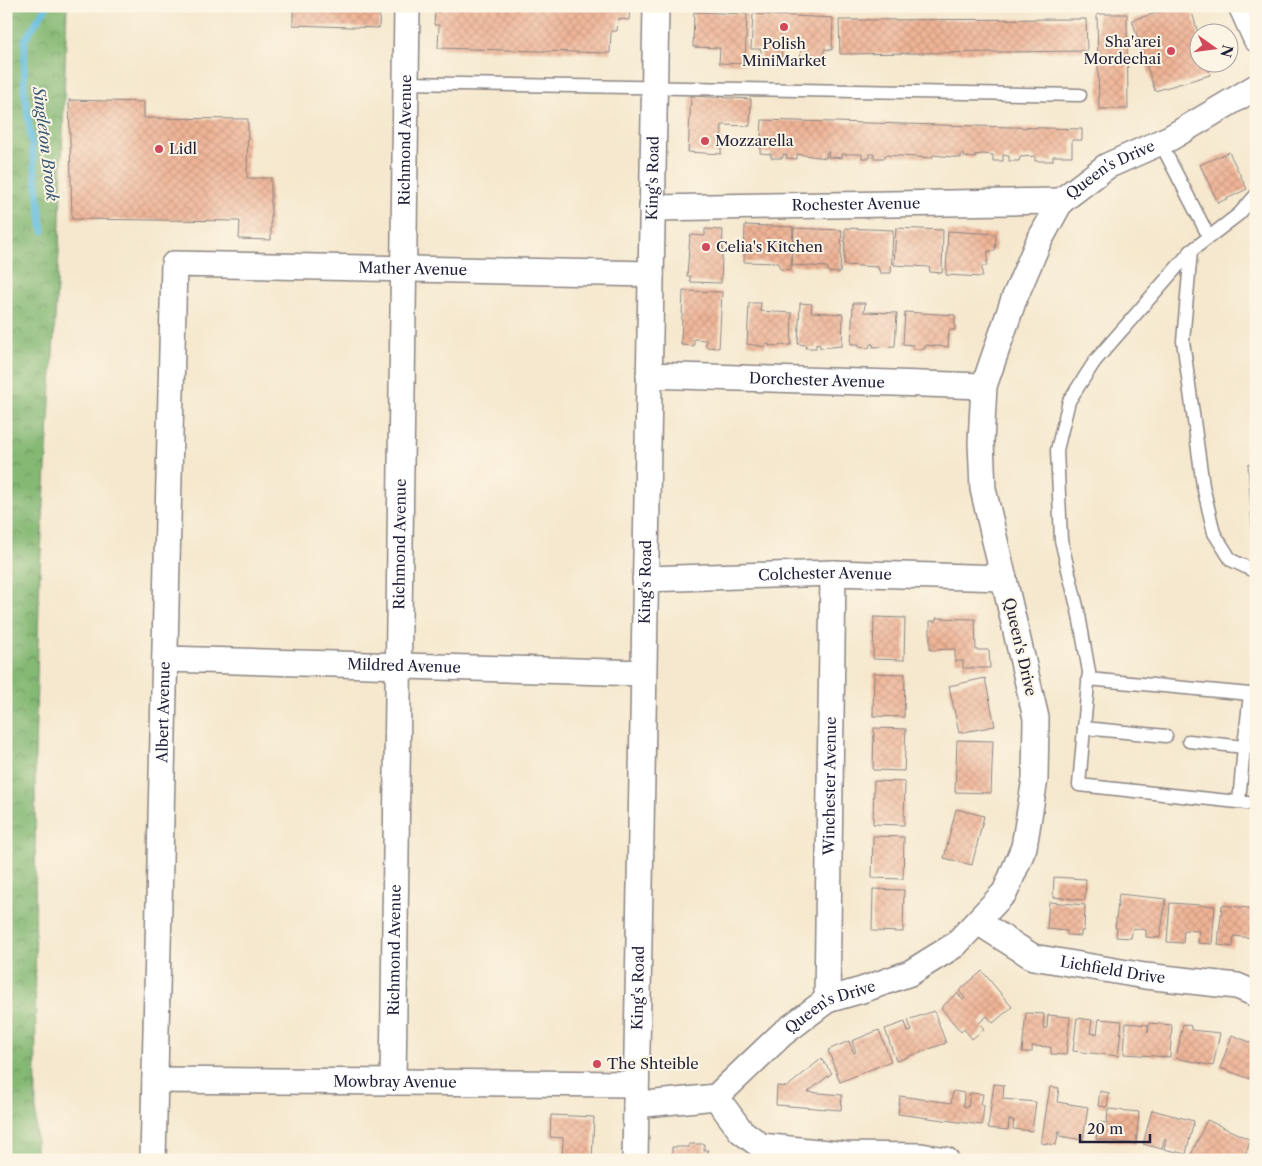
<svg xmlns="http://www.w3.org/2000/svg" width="1262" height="1166" font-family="'Libre Caslon Text',serif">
	<defs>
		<pattern id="forest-crowns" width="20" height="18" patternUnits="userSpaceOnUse" patternTransform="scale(1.25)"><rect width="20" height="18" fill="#84b873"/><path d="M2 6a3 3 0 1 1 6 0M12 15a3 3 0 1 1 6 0" fill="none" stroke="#6c9560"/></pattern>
		<pattern id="building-cross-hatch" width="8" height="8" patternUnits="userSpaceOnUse" patternTransform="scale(1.25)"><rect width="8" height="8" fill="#efb496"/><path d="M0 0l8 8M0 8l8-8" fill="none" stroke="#cd9a82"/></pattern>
	</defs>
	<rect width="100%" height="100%" fill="#fcf5e5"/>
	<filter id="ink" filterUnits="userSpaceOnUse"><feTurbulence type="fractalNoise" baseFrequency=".02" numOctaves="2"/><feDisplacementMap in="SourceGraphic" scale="10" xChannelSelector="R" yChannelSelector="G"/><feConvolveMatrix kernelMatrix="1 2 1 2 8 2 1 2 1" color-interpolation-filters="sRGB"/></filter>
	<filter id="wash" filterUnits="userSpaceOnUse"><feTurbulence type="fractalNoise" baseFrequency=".0096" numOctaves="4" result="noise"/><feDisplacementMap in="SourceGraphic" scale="20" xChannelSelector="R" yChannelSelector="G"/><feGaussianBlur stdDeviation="1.12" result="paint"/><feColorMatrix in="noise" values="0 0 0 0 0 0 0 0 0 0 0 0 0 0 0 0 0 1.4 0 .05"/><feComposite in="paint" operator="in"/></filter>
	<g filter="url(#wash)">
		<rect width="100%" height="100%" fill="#f5e8ce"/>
		<path fill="url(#forest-crowns)" stroke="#536d57" d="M6 6H67L59 253 40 568 35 755 36 1160H6Z"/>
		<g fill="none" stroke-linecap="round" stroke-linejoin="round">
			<path stroke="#61bcdf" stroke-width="7" d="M43 231 24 88 25 39 47 6"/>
		</g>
		<g id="blocks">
			<g fill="url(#building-cross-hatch)">
				<path d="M293 6H380L379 28 293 25Z"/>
				<path d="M439 6H630L629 20 618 19 617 31H611L610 53 438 48 439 25H434L435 12H439Z"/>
				<path d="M1181 6H1190L1200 39V62H1207L1210 75 1155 91 1132 20Z"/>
				<path d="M694 12 747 14 745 64 719 63 720 48 693 47Z"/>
				<path d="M753 14 833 18 832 50 824 49 823 65 800 63 801 49 782 48 781 63 761 62V49H751Z"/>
				<path d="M1097 14H1127L1128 109H1099Z"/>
				<path d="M1086 19 1087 51 840 54 839 20Z"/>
				<path d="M691 96 751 99 750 126 722 125 721 154 688 152Z"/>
				<path d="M69 100 144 102V118L248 119 247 178H271V240L239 239 240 221 72 219Z"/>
				<path d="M762 120 1082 129V140H1072V156H1053V161H1035V156L1020 157 1019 161H1009V156L1003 155V161H993V155L983 154 975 155V158L964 157V154H961V158L933 155 932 158 885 155V158H874V154H870V158H862V154H842V158L828 157 829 152H827L826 158 797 154V159L786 158 787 155 783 154V158H771V154L760 153Z"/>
				<path d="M1229 152 1247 189 1218 203 1200 165Z"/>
				<path d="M745 225 793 227 791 270 780 269 778 263 744 262Z"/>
				<path d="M794 228 842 230 840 273 829 272 827 267 792 265Z"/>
				<path d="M845 228 893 230 891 273H880L878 267 844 265Z"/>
				<path d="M896 228 943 230 942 273 930 272 929 267 894 265Z"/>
				<path d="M705 229 723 230 721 283 690 282V276H687L690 235 705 236Z"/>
				<path d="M948 231 996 234 995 251H988L987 266H982V277L946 275Z"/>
				<path d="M683 291 722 292 719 348 706 347V340L694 339V346L681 345Z"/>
				<path d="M749 303H761L760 311 792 313 791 345 769 346V344H765V347L747 344Z"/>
				<path d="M800 303 812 304 811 312 843 314 842 346 820 348V345L816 344V348H805L806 345 798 344Z"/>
				<path d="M853 303H865L864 312 897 313 895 346 873 347V344H870L869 348 858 347 859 344H851Z"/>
				<path d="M905 312 955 315V330H949L948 347 925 345V349H913V345L903 344Z"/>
				<path d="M1256 463V530L1252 531 1248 464Z"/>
				<path d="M874 617 905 618 904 660 873 659Z"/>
				<path d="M936 618 975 619 976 650H989L990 668H963V661H955V649L930 650V621H936Z"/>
				<path d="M874 673 905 674 904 717 873 716Z"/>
				<path d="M985 678 995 726 959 733 949 686Z"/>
				<path d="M874 728 906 729 904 771 873 770Z"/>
				<path d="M957 740 993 741 991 793 955 792Z"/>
				<path d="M874 781 905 782 904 825 873 824Z"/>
				<path d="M956 809 984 816 972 865 944 858Z"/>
				<path d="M873 836 904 837 903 879 872 878Z"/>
				<path d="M1054 877 1086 879 1085 900 1053 897Z"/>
				<path d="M873 889 904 890 903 932 872 931Z"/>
				<path d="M1119 894 1166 899 1160 938 1146 937V930L1133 928 1131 938 1116 937 1117 928H1115Z"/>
				<path d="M1049 902 1085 905 1084 931H1081V936L1067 935V931L1047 929Z"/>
				<path d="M1170 903 1215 906 1212 944 1198 943 1199 931 1184 930 1183 943 1167 942Z"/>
				<path d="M1222 905 1256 909V949L1251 948 1252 938 1234 936 1233 947 1218 945Z"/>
				<path d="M982 971 1012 1007 993 1023 987 1016 979 1023 984 1029 972 1039 964 1029 961 1032 941 1008 957 993 963 1000 965 998 959 991Z"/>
				<path d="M934 1011 946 1043 896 1061 885 1029 905 1022 908 1032 912 1031 908 1020Z"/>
				<path d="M1026 1013 1044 1014 1043 1028H1047L1048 1015 1070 1017 1066 1055 1051 1054V1047L1032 1046V1052H1022Z"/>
				<path d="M1077 1018 1092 1020 1090 1033 1097 1034 1099 1019 1122 1021 1118 1056 1073 1051Z"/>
				<path d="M1126 1023 1148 1025V1033L1149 1023 1172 1025 1170 1057 1124 1054Z"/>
				<path d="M1183 1024 1191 1026V1030L1220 1033 1213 1066 1176 1058Z"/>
				<path d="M879 1030 891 1061 840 1082 828 1050 849 1041 854 1053 856 1052 852 1041Z"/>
				<path d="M1232 1035 1252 1043 1253 1039 1256 1040V1081L1220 1068Z"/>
				<path d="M821 1059 832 1073 808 1092 842 1095 841 1110 776 1105 777 1086 787 1087Z"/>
				<path d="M994 1084 1004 1085 1003 1099 1036 1102 1032 1131 1013 1129 1014 1120H1009L1008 1130 988 1128Z"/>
				<path d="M1050 1087 1059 1088 1057 1102 1088 1107 1083 1140 1060 1136 1061 1131 1059 1130 1056 1145 1041 1143Z"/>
				<path d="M953 1091 964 1093 963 1106 968 1107 970 1093 983 1094 981 1105H984L982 1125 898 1114 900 1096 951 1103Z"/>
				<path d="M1100 1091 1109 1093 1107 1107 1098 1106Z"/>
				<path d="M1108 1109 1139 1112 1136 1144 1096 1139 1098 1122 1107 1123Z"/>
				<path d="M1152 1110 1194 1121 1186 1154 1164 1149 1166 1140 1164 1139 1162 1149 1143 1144Z"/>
				<path d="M551 1115 594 1117 592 1160 562 1159 563 1138 550 1137Z"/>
				<path d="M1207 1120 1251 1140 1243 1160H1201L1191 1155Z"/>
				<path d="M689 1144H704V1150H708L707 1160H672V1147H689Z"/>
			</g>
		</g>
	</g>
	<g filter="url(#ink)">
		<use href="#blocks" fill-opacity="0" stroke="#8c8584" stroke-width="1"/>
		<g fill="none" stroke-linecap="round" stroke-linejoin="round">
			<defs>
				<g id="service">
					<path d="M406 83 1080 95"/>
					<path d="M1160 142 1209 237"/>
					<path d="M1256 195 1239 214 1191 251 1095 361 1069 401 1057 450 1061 540 1079 615 1089 672 1079 785 1256 804"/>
					<path d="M1191 251 1183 341 1203 486 1214 533 1231 560 1256 572"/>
					<path d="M1088 679 1250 694"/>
					<path d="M1084 728 1166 736"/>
					<path d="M1189 741 1244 747 1250 694 1256 695"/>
					<path d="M1239 802 1244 747 1256 748"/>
				</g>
				<g id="minor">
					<path d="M1241 6 1256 39"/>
					<path id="s1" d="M652 208 1061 201"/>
					<path id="s2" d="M649 375 984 386"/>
					<path id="s3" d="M645 579 833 573 1004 578"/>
					<path id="s4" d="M165 659 643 673"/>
					<path id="s5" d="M978 922 1033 957 1145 976 1237 986 1256 994"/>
					<path id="s6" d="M827 1000 833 573"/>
					<path id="s7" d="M155 1080 636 1084"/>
					<path id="s8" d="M393 1082 407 6"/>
					<path d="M716 1097 741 1131 761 1146 846 1155 921 1156 946 1160"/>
					<path id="s9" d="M636 1105 716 1097 782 1034 827 1000 862 990 910 973 955 945 1005 892 1024 847 1035 779 1036 718 983 489 981 442 984 386 1014 299 1038 243 1061 201 1107 166 1170 138 1256 87"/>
					<path id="s10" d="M153 1160 174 264 651 274"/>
					<path id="s11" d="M635 1160 656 6"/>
				</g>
			</defs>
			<use href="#service" stroke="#8c8584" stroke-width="15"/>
			<use href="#minor" stroke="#8c8584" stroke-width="28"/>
			<use href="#service" stroke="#fff" stroke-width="12"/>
			<use href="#minor" stroke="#fff" stroke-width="25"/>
		</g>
	</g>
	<g fill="#d1495b" stroke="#fcf5e5" stroke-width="2">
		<circle cx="784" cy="27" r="5"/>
		<circle cx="1171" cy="51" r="5"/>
		<circle cx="705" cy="141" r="5"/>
		<circle cx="159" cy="149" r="5"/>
		<circle cx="706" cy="247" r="5"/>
		<circle cx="597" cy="1064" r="5"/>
	</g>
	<g text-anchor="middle" stroke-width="4" stroke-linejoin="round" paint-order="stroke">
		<g font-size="15" fill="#22223b" stroke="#fcf5e5" text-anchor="start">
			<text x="1161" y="47" text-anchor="end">Sha'arei<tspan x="1161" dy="17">Mordechai</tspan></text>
			<text x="784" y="49" text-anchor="middle">Polish<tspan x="784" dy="17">MiniMarket</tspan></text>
			<text x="715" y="146">Mozzarella</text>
			<text x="169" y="154">Lidl</text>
			<text x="716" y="252">Celia's Kitchen</text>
			<text x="607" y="1069">The Shteible</text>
		</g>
		<g font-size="15" fill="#22223b" stroke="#fcf5e5">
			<text dy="5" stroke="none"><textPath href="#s8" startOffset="942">Richmond Avenue</textPath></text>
			<text dy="5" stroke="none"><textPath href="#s9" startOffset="1218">Queen's Drive</textPath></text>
			<text dy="5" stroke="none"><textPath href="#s11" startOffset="982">King's Road</textPath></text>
			<text dy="5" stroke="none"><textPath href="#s1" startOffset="204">Rochester Avenue</textPath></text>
			<text dy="5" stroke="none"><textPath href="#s10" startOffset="1135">Mather Avenue</textPath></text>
			<text dy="5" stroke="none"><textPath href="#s2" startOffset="168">Dorchester Avenue</textPath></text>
			<text dy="5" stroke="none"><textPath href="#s8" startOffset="538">Richmond Avenue</textPath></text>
			<text dy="5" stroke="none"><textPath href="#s3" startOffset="180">Colchester Avenue</textPath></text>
			<text dy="5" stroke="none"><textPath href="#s11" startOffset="578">King's Road</textPath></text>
			<text transform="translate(1020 647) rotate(77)" y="5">Queen's Drive</text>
			<text dy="5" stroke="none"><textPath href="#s4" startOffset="239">Mildred Avenue</textPath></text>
			<text dy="5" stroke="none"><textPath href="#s10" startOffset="448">Albert Avenue</textPath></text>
			<text dy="5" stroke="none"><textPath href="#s6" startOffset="214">Winchester Avenue</textPath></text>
			<text dy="5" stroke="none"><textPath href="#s8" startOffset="132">Richmond Avenue</textPath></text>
			<text dy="5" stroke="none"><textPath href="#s5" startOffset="146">Lichfield Drive</textPath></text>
			<text dy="5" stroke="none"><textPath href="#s11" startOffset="172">King's Road</textPath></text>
			<text dy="5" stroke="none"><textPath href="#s9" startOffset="228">Queen's Drive</textPath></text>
			<text dy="5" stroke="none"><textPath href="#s7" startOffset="240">Mowbray Avenue</textPath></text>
		</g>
		<g font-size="16" font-style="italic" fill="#385874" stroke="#fcf5e5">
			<text transform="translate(46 144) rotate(83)" y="6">Singleton Brook</text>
		</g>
	</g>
	<rect width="1262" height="1166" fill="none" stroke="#fcf5e5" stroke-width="25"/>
	<g transform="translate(1214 48) rotate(104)"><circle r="24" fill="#fcf5e5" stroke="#a5a1a1"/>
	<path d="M0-4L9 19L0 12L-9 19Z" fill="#d1495b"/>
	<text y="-8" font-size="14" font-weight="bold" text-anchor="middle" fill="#22223b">N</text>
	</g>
	<path d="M1080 1134v8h70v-8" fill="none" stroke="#22223b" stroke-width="2.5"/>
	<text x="1087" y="1134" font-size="15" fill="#22223b" stroke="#fcf5e5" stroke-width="4" paint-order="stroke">20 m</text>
</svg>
